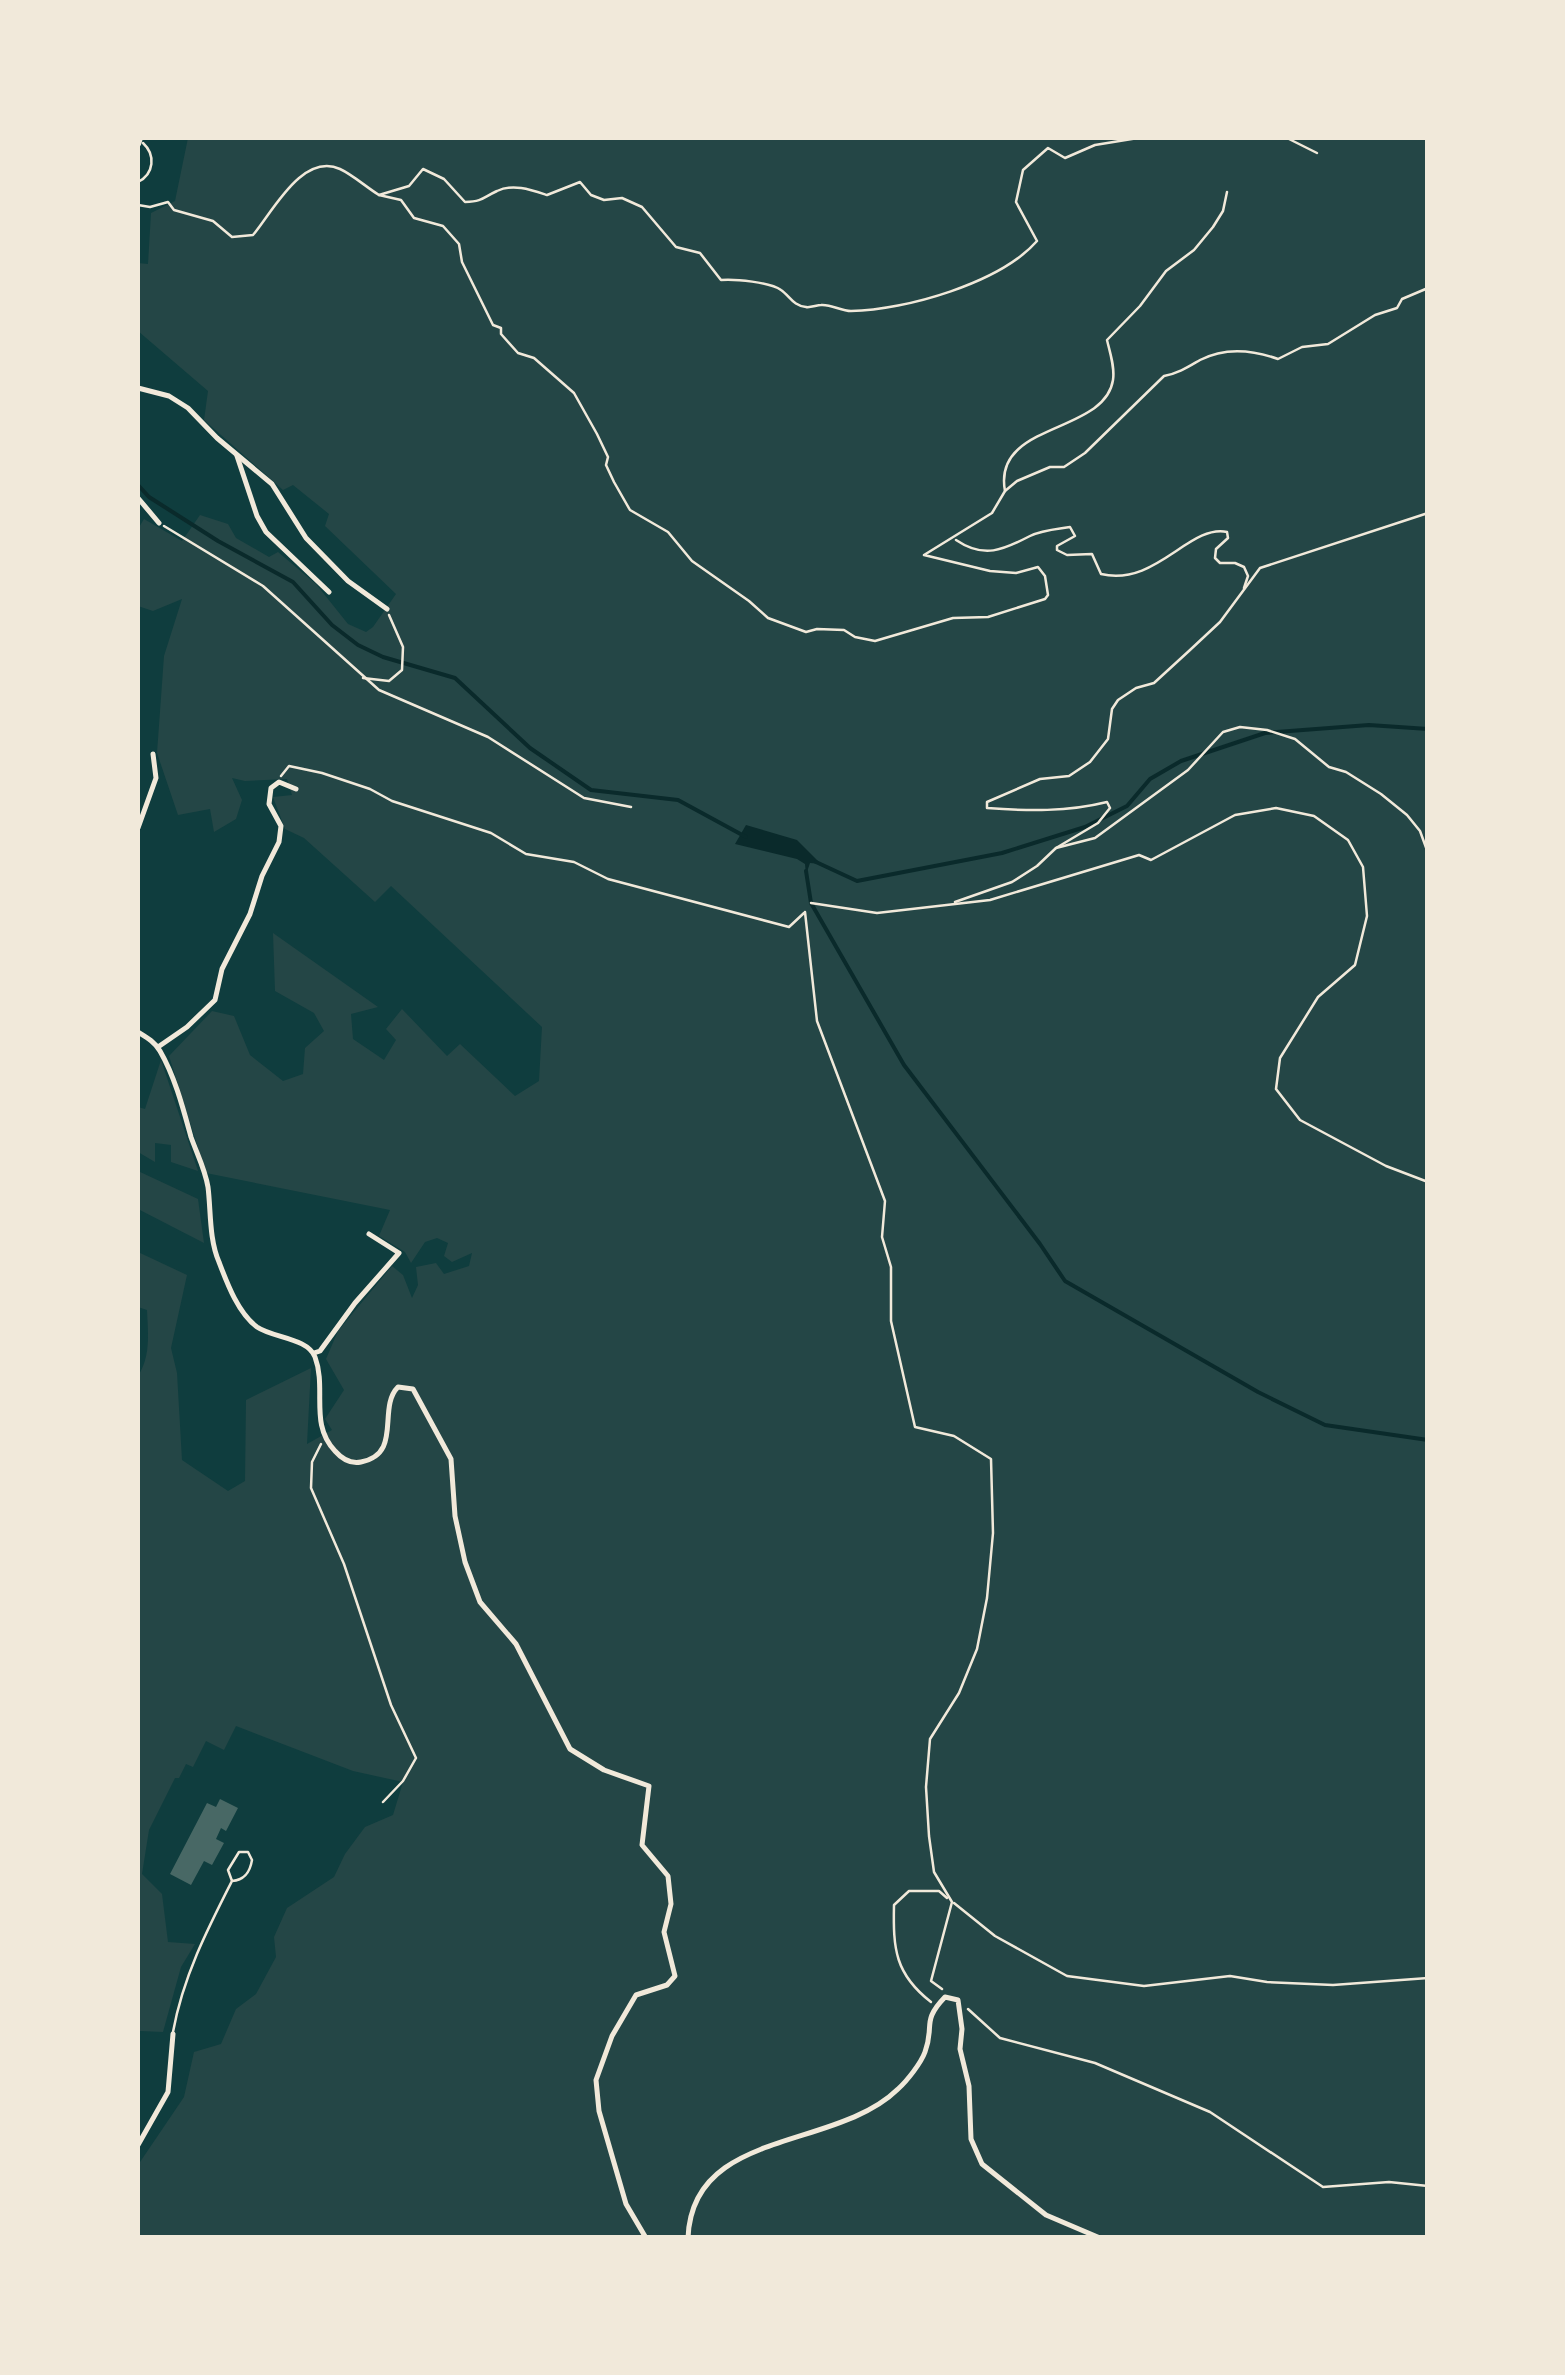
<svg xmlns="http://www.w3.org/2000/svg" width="1565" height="2375" font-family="Rubik,sans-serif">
	<rect width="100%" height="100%" fill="#0f3d3e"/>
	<g fill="#244646">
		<path d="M188 138H1427V2237H138V2165L184 2097 194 2052 221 2044 236 2009 256 1994 276 1957 274 1937 287 1908 334 1877 345 1854 365 1827 393 1815 403 1782 353 1771 236 1726 224 1750 206 1741 193 1767 186 1764 179 1778H175L149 1830 142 1874 162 1894 168 1942 195 1944 181 1967 163 2032 140 2031 138 2045V1376C151 1356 148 1333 147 1310L138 1307V1252L187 1275 171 1348 177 1373 182 1460 228 1491 245 1481 246 1400 311 1368 307 1444 332 1430 325 1419 344 1390 326 1359 338 1331 392 1266 403 1275 412 1298 418 1285 416 1267 436 1263 444 1274 469 1266 472 1253 452 1262 444 1256 448 1243 437 1238 425 1242 411 1263 405 1252 379 1236 390 1210 206 1173 169 1056 212 1011 234 1016 250 1055 283 1081 303 1074 305 1048 324 1031 314 1013 275 991 273 933 378 1007 351 1014 353 1039 384 1060 396 1040 386 1029 402 1009 447 1056 460 1044 515 1096 539 1081 542 1027 391 886 375 902 304 838 285 829 273 797 292 795 287 779 245 781 232 778 242 800 236 819 214 832 210 809 178 815 157 753 164 656 182 599 153 611 138 606V529L144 519 182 541 200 515 228 524 236 538 269 557 278 552 316 584 348 624 366 632 373 627 396 594 325 526 329 514 293 485 283 490 204 420 208 391 138 331V263L148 264 151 213 175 201Z"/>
		<path d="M161 1060 198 1171 171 1162V1145L155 1143V1162L138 1152V1107L145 1109Z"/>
		<path d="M138 1171 198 1199 204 1243 138 1209Z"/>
	</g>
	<path fill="#0a2a2b" d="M746 825 797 840 821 864 810 863 806 875 805 864 797 859 735 844Z"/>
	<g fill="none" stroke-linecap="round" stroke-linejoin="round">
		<g stroke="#0a2a2b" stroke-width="4">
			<path d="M138 485 149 497 218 541 293 582 332 625 358 645 383 657 455 678 530 748 591 790 678 800 746 837"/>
			<path d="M816 862 857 881 1002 853 1085 827 1127 806 1150 779 1181 761 1265 733 1369 725 1428 729"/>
			<path d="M806 871 811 903 904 1065 1040 1244 1065 1281 1258 1392 1325 1425 1428 1440"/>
		</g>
	</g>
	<path fill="#486865" d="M220 1799 238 1808 226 1831 221 1828 216 1839 224 1843 212 1865 204 1861 191 1885 170 1874 207 1803 216 1807Z"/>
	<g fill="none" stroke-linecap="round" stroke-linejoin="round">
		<g stroke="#f1e9da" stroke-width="2.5">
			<path d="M1287 138 1317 153"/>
			<path d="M379 195 401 200 414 218 443 226 459 244 462 262 493 325 501 328V334L518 353 534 358 574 393 597 434 608 457 606 465 614 482 630 510 668 532 692 561 749 601 768 618 806 632 817 629 844 630 855 637 875 641 953 618 988 617 1045 599 1048 595 1045 576 1038 567 1016 573 990 571 924 555 992 513 1005 491 1017 481 1050 467H1064L1085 453 1164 376C1179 373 1188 367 1200 360 1225 347 1253 350 1278 359L1302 347 1328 344 1375 315 1397 308 1402 299 1428 288"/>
			<path d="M138 205 150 207 168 202 174 210 213 221 232 237 253 235C272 213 302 152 340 169 353 175 366 187 379 195L409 186 423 169 444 179 465 202C484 201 482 198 497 191 513 183 532 190 547 195L580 182 591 195 604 200 622 198 642 207 676 247 700 253 721 280C735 279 770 282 781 290 790 296 793 306 806 307 810 308 817 305 821 305 831 304 841 311 851 311 906 310 1000 283 1037 241L1016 202 1023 170 1048 148 1065 158 1095 145 1138 138"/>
			<path d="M1005 491C992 422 1105 434 1113 380 1115 367 1110 353 1107 340L1140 306 1166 271 1194 250 1213 227 1223 211 1227 192"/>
			<path d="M164 526 263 586 379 690 488 737 584 798 631 807"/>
			<path d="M956 540C984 559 1003 550 1030 536 1042 530 1058 529 1070 527L1075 536 1057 546V550L1067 555 1092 554 1101 574C1156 587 1189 524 1227 532L1228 538 1216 549 1215 558 1220 563H1235L1244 567 1248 576 1244 588"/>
			<path d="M363 678 389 681 402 670 403 647 389 615"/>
			<path d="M281 776 289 766 322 773 370 789 392 801 491 833 526 854 574 862 608 879 789 927 804 913"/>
			<path d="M1056 848 1098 823 1110 808 1107 802C1067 812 1028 811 987 808V802L1040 779 1069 776 1090 762 1108 739 1112 709 1118 700 1136 688 1154 683 1190 650 1220 622 1260 568 1428 513"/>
			<path d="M955 902 1012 882 1037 866 1056 848 1095 838 1188 770 1223 732 1240 727 1267 730 1295 739 1329 767 1346 772 1381 794 1407 815 1420 831 1428 853"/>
			<path d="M811 903 877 913 990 900 1139 855 1151 860 1235 815 1276 808 1314 816 1348 840 1363 867 1367 916 1355 965 1318 997 1280 1058 1276 1089 1300 1120 1386 1166 1428 1182"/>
			<path d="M805 912 817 1021 885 1201 882 1237 891 1267V1321L915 1427 954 1436 991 1459 993 1533 987 1598 977 1649 959 1693 930 1739 926 1787 929 1836 934 1872 952 1902 931 1981 942 1989"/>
			<path d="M321 1444 312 1462 311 1488 344 1564 391 1705 416 1758 403 1781 383 1802"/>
			<path d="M954 1903 995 1936 1067 1976 1144 1986 1230 1976 1267 1982 1333 1985 1428 1978"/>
			<path d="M931 2002C895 1974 893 1949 894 1905L909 1891H939L947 1898"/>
			<path d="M968 2009 1000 2038 1095 2063 1210 2112 1323 2187 1389 2182 1428 2186"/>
		</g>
		<g stroke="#f1e9da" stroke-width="2.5">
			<path d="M138 182C154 174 156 155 143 143"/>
			<path d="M173 2032C183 1977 207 1930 232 1881 245 1880 250 1872 252 1860L248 1852H239L228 1870 232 1881"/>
		</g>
		<g stroke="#f1e9da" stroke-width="5">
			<path d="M138 388 169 396 188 408 217 438 272 484 306 538 348 581 387 609"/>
			<path d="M237 456 257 516 266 532 329 592"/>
			<path d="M138 498 159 523"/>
			<path d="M138 828 156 778 153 754"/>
			<path d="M138 1032C146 1037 155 1042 160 1051 175 1077 183 1108 191 1137 197 1154 205 1169 208 1187 211 1211 209 1239 219 1262 227 1283 238 1313 257 1327 273 1338 308 1338 315 1357 327 1389 309 1424 335 1451 342 1459 351 1464 361 1462 403 1454 377 1408 398 1387L413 1389 451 1459 455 1516 465 1562 480 1602 516 1644 570 1749 604 1770 649 1786 642 1845 668 1876 671 1904 664 1932 675 1976 667 1985 636 1995 612 2036 596 2080 599 2111 626 2204 646 2238"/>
			<path d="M158 1047 187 1027 215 1000 222 969 250 914 262 876 279 842 281 826 269 804 271 788 279 782 296 789"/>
			<path d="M314 1353 320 1351 355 1303 399 1253 369 1234"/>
			<path d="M138 2145 168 2092 173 2034"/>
			<path d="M688 2238C692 2128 835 2151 898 2089 907 2081 921 2063 925 2052 935 2025 921 2022 945 1997L958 2000 962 2029 960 2049 969 2086 971 2139 982 2164 1046 2215 1100 2238"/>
		</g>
		<path stroke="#f1e9da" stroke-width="6" d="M138 144 140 138"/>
	</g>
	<rect width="1565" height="2375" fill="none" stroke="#f1e9da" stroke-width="280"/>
</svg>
